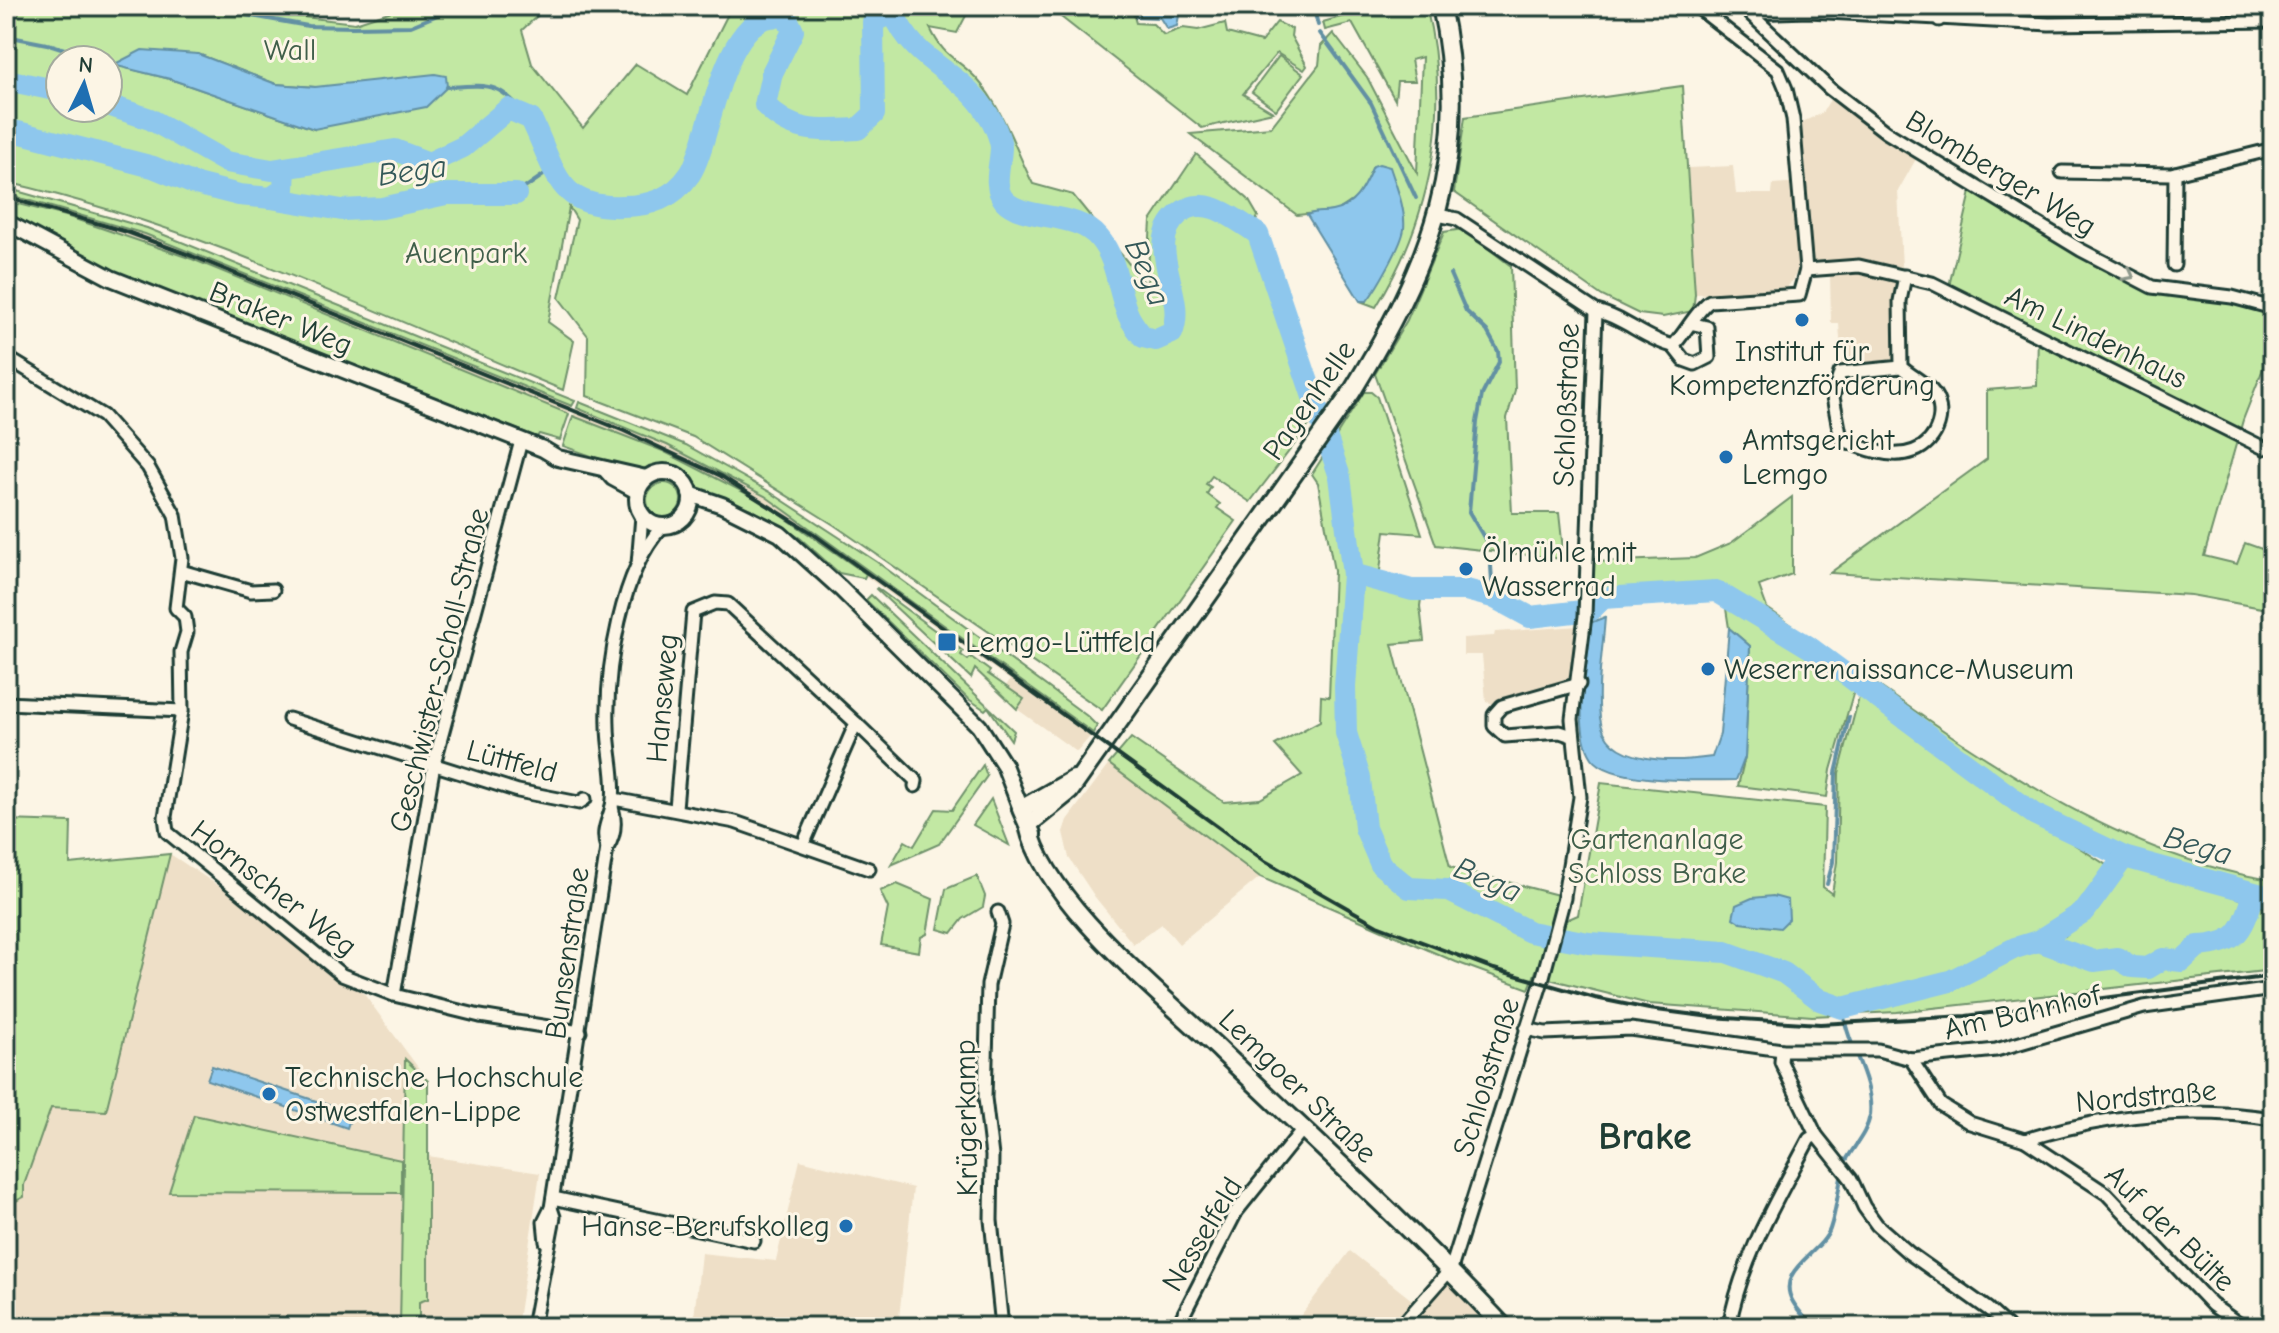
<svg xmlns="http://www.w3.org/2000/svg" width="2279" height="1333" font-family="'Comic Neue',sans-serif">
	<rect width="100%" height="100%" fill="#fcf5e5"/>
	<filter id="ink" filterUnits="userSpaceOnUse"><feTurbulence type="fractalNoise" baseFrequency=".0125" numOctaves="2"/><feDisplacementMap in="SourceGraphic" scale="16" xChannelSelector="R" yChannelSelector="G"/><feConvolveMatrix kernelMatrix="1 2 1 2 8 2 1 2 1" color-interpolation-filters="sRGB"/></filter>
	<g filter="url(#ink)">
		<g fill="#eedfc7">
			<path d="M1831 98 1916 159 1898 191 1902 267 1860 260 1802 265 1785 291 1695 294 1688 168 1733 166 1736 194H1772L1773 184 1801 182 1798 124 1822 113Z"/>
			<path d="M6 194 145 234 572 406 569 414 142 241 6 201Z"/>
			<path d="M1861 271 1897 277 1896 364 1842 371 1839 323H1831L1830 272Z"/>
			<path d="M577 408 667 445 765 496 1093 733 1077 752 1017 709 1024 699 1006 686 1010 680 761 501 663 451 573 416Z"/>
			<path d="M1579 626 1572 681 1495 705 1486 701 1482 655H1463V638L1494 636 1495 632Z"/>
			<path d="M1109 764 1260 877 1179 944 1162 924 1133 944 1095 897 1069 858 1063 832 1067 820Z"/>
			<path d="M170 854 263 915 364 994 428 1081V1156L540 1173 517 1327H6V1206L24 1197V1185L51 1108 106 1111Z"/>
			<path d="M800 1160 913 1188 898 1327H693L701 1253 776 1261Z"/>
			<path d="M1350 1251 1412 1300 1441 1270 1493 1327H1292Z"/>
		</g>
		<g fill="#c2e8a3" stroke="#70926c" stroke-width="2" fill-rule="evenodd">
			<path d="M6 6H208L355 23 407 6H548L522 30 532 64 583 128 636 64 687 95 732 6H971L957 33 930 28C945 59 955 56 976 78 1002 106 1016 151 1033 184L1073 195 1147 286 1151 221 1196 154 1248 199 1258 216 1250 237 1313 420 1250 502 1212 476 1206 484 1211 487 1207 494 1220 504 1217 508 1236 521 1102 710 834 525 693 437 587 396 588 336 559 298 577 220 569 207 548 322 574 341 563 390C381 315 199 226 6 182ZM198 54 276 84 315 87 314 129 170 79 115 65ZM60 60H108V108H60Z"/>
			<path d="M1047 6H1131L1136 23 1153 24 1164 35 1183 28 1198 30 1225 23 1227 33 1261 42 1277 22 1292 29 1291 36 1307 66 1304 70 1277 53 1243 94 1273 112 1202 128Z"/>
			<path d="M1379 6H1426C1452 109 1432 217 1376 307L1360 301H1367L1373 166 1361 195 1337 211 1297 215 1190 134 1271 127 1319 65 1321 46 1333 33 1367 77 1417 173 1422 57 1411 60 1415 81H1397L1395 100 1352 23 1325 30 1323 22Z"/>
			<path d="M1279 56 1303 74 1276 110 1252 92Z"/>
			<path d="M1682 86 1695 294 1693 311 1663 317 1639 314 1602 296 1454 192 1465 117Z"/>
			<path d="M6 188 147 228 575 401 572 406 145 234 6 194Z"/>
			<path d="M1971 192 2151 292 2231 301 2273 313V343L2243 420 2204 556 2237 564 2245 543 2273 553V610L2191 595 1830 573 1987 459V390L2037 386 2038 330 1949 286Z"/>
			<path d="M6 201 66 216 192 259 569 414 560 440 539 434 537 437 91 264 6 212Z"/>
			<path d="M1463 229 1511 266 1515 390 1507 418 1512 513H1559L1564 559 1436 545 1375 374 1407 320 1444 232Z"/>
			<path d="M1364 392H1371L1377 397 1422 534 1385 531 1379 578 1423 585 1420 606 1424 641 1392 644 1450 867 1558 895 1544 950 1529 989 1456 962 1260 877 1109 764 1131 738 1224 802 1260 799 1302 775 1275 745 1320 721 1321 696 1329 697 1334 571 1318 483 1312 474Z"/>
			<path d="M579 402 686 445 770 492 877 562 1087 716 1097 726 1093 733 765 496 667 445 577 408Z"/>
			<path d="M573 416 663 451 761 501 866 574 864 578 839 573 800 538 751 509 696 491 679 471 628 469 563 446Z"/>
			<circle cx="664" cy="500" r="17"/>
			<path d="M1792 497V574L1759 586 1767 608C1915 708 2094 855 2273 880V900L2125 852 2036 811 1810 645 1743 607 1739 612 1805 649 1855 687 1831 770 1827 797 1738 786 1745 757 1750 646 1729 628 1722 583 1592 592 1594 562 1695 558 1731 543Z"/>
			<path d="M876 589 877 588 963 651 961 655 968 660 971 657 990 671 988 674 1024 699 1017 709 975 669 971 678Z"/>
			<path d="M871 595 1014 731 1011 740 988 707 985 710 967 698 866 600Z"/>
			<path d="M1860 693 2033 818 2111 868 2082 907 2058 928 2065 936 2088 914 2128 862 2273 910V970L1897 1012 1812 1016 1649 1004 1549 979 1564 921 1578 915 1601 783 1825 807 1823 887 1832 894 1837 862 1839 773Z"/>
			<path d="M983 765 987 776 939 844 891 865 905 841 914 846 936 809 952 810Z"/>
			<path d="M991 799 1009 845 973 825Z"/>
			<path d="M6 820 71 822 70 864 170 854 106 1111 51 1108 24 1185V1197L6 1206Z"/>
			<path d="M977 876 985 896 983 907 963 919 952 933 938 929 946 889Z"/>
			<path d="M897 884 933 899 927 934 921 937 919 952 881 945 888 908 880 891Z"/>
			<path d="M405 1059 428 1081V1299L419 1302V1327H400Z"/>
			<path d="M194 1115 401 1160V1193L169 1192Z"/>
		</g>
		<g fill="#8ec7ed" stroke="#6290a3" stroke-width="2">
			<path d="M1132 6H1184V9L1180 10 1177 26 1167 29 1160 18 1136 17Z"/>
			<path d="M142 50 198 54 276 84 315 87 435 74 446 76 447 87 426 107 314 129 170 79 113 65Z"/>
			<path d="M1379 164 1390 167C1396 186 1406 209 1404 229 1402 245 1377 288 1367 301H1360L1307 215C1316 211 1322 213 1332 211 1356 207 1364 186 1373 166Z"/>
			<path d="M1605 617C1603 649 1596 686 1600 718 1606 767 1678 762 1712 757L1720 734 1729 628 1750 646 1745 757 1736 780C1705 780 1611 785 1592 758 1572 729 1586 657 1590 623Z"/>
			<path d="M1773 896 1788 900 1789 919 1780 928 1741 923 1733 918 1736 905 1752 898Z"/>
			<path d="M212 1066 352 1113 347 1128 207 1080Z"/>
		</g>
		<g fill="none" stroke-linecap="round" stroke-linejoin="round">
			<g stroke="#6290a3" stroke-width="4">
				<path d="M223 6 246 15 308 26 353 27 411 26 459 6"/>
				<path d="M1313 6 1318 25"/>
				<path d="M1320 33 1371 103 1416 198"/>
				<path d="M6 36 52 45 98 60"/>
				<path d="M108 63 113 65"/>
				<path d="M447 87C495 84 497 83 531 119"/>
				<path d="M516 194 555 167"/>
				<path d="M1450 274 1466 311 1487 331 1498 351 1499 362 1482 395 1477 422 1469 512 1489 546"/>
				<path d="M1491 566 1493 597"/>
				<path d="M1827 884 1833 862 1836 773 1849 717"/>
				<path d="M1843 1008C1845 1044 1874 1077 1870 1115 1867 1134 1852 1148 1844 1164"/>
				<path d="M1812 1327C1806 1318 1798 1311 1793 1302 1774 1270 1822 1253 1830 1229 1836 1212 1838 1191 1842 1173"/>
			</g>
			<g stroke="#8ec7ed" stroke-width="22">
				<path d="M6 80 60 91"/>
				<path d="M108 105 150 119 226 162 272 170 395 150 429 163 463 147 508 109 531 119C556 169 556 209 622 206 650 206 673 199 690 174 712 142 722 0 787 18L793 31 772 73 765 105C792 134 820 131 858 129L874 114 873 22 893 12C915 65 961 70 987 113 993 121 1000 137 1001 147 1001 163 992 186 1004 200 1024 222 1076 210 1099 238 1117 259 1117 287 1127 312 1130 321 1137 329 1143 337L1156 340 1172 333C1188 294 1142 246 1179 214 1205 192 1236 220 1258 234L1340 477 1353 574 1412 590H1466L1493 597 1530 617 1591 610 1603 598 1716 591 1809 647 2034 814 2124 857 2273 898"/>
				<path d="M6 129 153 167 192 183 239 195 271 198 284 189 285 168"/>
				<path d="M271 198 342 210 382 208 446 194H516"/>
				<path d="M1353 574 1345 687 1346 733 1360 778 1365 828 1381 865 1409 888 1447 890 1530 932 1589 943 1726 952 1784 973 1820 1000 1843 1008 1950 981 2015 948 2038 941 2094 961 2117 958 2132 967 2148 968 2163 959 2182 961 2198 946C2239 944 2242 930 2254 895"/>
				<path d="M2038 941 2085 911 2124 857"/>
			</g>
			<defs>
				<g id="minor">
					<path d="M1742 6 1830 89 1886 132 2081 250 2152 287 2232 297 2273 308"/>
					<path d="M1939 6V20"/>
					<path d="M1750 13 1809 11 2049 24 2273 21"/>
					<path d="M2062 172 2171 174 2273 149"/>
					<path d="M1438 215 1457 219 1596 311C1623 317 1645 339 1673 346 1686 332 1697 310 1710 301L1799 295 1806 270 1793 119 1786 89 1778 70 1696 6"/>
					<path d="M2174 265 2175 173"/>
					<path d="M1806 270 1859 266 1932 283 2264 448"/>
					<path d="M1673 346 1684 360 1695 364 1709 357 1707 327 1694 324"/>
					<path d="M6 357 103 416 148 467 175 515 182 558 176 608 185 617 187 632 181 652 182 711 165 817 167 832 342 975 394 995 434 764 521 441"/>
					<path d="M1901 367 1840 373 1833 397 1841 439C1862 448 1891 460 1914 451 1938 442 1949 410 1931 390 1923 382 1910 375 1901 367L1900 301 1905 276"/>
					<path d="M638 564 642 516"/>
					<path d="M181 571 251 591 273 590"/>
					<path d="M6 703 182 711"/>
					<path d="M289 719 518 791 579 803 585 799"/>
					<path d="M856 723 916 781 915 786"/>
					<path d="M1572 736 1560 732 1505 736 1494 726V715L1502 706 1579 684"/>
					<path d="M614 799 735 822 869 869"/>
					<path d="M676 808 693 612 715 603 728 604 856 723 803 845"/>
					<path d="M607 848C600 828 611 819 613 800 616 776 608 751 608 726 606 667 621 571 662 527"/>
					<path d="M1564 896 1580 797 1572 719 1585 616 1596 311"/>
					<path d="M998 912 1002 924 988 985 985 1098 992 1156 991 1220 1002 1327"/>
					<path d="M394 995 480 1016 580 1032"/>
					<path d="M1526 1029 1545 1033 1630 1029 1782 1050H1878L1911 1059 1996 1050 2144 1007 2273 989"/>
					<path d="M1782 1050 1781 1062 1816 1135 1851 1179 1864 1207 1877 1225 1909 1253 1988 1309 2008 1327"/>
					<path d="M1911 1059 1941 1105 1970 1123 2025 1140 2107 1194 2212 1305 2243 1327"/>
					<path d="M2025 1140C2105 1115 2190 1106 2273 1119"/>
					<path d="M553 1198 754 1241"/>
					<path d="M546 1242 544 1222 551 1208 607 848C615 835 616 821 612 807"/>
					<path d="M533 1327 554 1217 551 1208"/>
					<path d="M1177 1327 1236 1212 1302 1130"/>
					<path d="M1400 1327 1451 1269 1541 984 1564 898"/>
					<path d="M1729 1327C1741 1259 1777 1200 1809 1139L1816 1135"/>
				</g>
				<g id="tertiary">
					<path d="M6 222 111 278 543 449 558 458 646 478"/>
					<path d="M605 469 613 478 637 491"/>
					<circle cx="664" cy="499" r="27"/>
					<path d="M690 494 722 505 780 534 841 589 979 726 1004 765 1021 809"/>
				</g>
				<g id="secondary">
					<path d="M1028 825 1070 791 1351 393C1429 266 1474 158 1441 6"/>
					<path d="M1028 825C1044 902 1165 997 1222 1052 1317 1143 1414 1231 1504 1327"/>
					<path d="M1032 834 1021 809 1074 779"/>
				</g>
			</defs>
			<use href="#minor" stroke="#1f3d34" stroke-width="17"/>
			<use href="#tertiary" stroke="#1f3d34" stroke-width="20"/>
			<use href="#secondary" stroke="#1f3d34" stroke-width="22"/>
			<use href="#minor" stroke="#fcf5e5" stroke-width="11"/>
			<use href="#tertiary" stroke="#fcf5e5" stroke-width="14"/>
			<use href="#secondary" stroke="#fcf5e5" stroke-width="16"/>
			<path stroke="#1f3d34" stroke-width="4" d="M6 197 127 232 192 256 624 431 721 476 812 533 1265 861 1377 925 1494 969 1595 998 1649 1009 1711 1017 1820 1024 1966 1016 2273 976"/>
		</g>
		<defs><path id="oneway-chevron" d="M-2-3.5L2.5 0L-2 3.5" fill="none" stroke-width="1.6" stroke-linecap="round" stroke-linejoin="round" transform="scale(2)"/></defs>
		<use stroke="#8e998c" href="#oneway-chevron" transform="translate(2129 275) rotate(28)"/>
	</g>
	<g fill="#1f6fb2" stroke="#fcf5e5" stroke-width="3">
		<circle cx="1802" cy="320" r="8"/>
		<circle cx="1726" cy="457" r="8"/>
		<circle cx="1466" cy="569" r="8"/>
		<rect x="937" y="632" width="20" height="20" rx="4"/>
		<circle cx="1708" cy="669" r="8"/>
		<circle cx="269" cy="1094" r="8"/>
		<circle cx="846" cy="1226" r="8"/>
	</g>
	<g text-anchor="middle" stroke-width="6" stroke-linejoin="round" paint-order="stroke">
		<g font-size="30" fill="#405f4a" stroke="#fcf5e5">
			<text x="290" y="60">Wall</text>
			<text x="466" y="263">Auenpark</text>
			<text x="1657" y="849">Gartenanlage<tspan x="1657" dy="34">Schloss Brake</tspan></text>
		</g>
		<g font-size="30" fill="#1f3d34" stroke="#fcf5e5">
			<text transform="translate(2001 173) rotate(31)" y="10">Blomberger Weg</text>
			<text transform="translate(281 318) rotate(22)" y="10">Braker Weg</text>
			<text transform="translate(2096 337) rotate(26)" y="10">Am Lindenhaus</text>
			<text transform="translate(1309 400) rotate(-55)" y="10">Pagenhelle</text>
			<text transform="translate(1566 405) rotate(-88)" y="10">Schloßstraße</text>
			<text transform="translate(439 670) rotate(-76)" y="10">Geschwister-Scholl-Straße</text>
			<text transform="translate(662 698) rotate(-85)" y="10">Hanseweg</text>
			<text transform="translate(512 761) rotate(15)" y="10">Lüttfeld</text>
			<text transform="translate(274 888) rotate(38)" y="10">Hornscher Weg</text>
			<text transform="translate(567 953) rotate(-82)" y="10">Bunsenstraße</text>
			<text transform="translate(2022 1012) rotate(-13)" y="10">Am Bahnhof</text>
			<text transform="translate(1486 1077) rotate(-73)" y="10">Schloßstraße</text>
			<text transform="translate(1298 1086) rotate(44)" y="10">Lemgoer Straße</text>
			<text transform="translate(2146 1096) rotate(-5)" y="10">Nordstraße</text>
			<text transform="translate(966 1118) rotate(-91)" y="10">Krügerkamp</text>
			<text transform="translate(2170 1228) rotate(44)" y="10">Auf der Bülte</text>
			<text transform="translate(1202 1234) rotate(-59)" y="10">Nesselfeld</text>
		</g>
		<g font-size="30" fill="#1f3d34" stroke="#fcf5e5" text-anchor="start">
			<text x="1802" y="361" text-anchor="middle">Institut für<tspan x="1802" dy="34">Kompetenzförderung</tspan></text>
			<text x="1742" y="450">Amtsgericht<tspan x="1742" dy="34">Lemgo</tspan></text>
			<text x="1482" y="562">Ölmühle mit<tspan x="1482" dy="34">Wasserrad</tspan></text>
			<text x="965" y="652">Lemgo-Lüttfeld</text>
			<text x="1724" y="679">Weserrenaissance-Museum</text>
			<text x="285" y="1087">Technische Hochschule<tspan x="285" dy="34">Ostwestfalen-Lippe</tspan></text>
			<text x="830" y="1236" text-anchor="end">Hanse-Berufskolleg</text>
		</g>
		<g font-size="32" font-style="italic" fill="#355959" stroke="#fcf5e5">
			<text transform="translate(412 170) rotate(-8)" y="11">Bega</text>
			<text transform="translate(1148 272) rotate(67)" y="11">Bega</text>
			<text transform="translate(2198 845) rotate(16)" y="11">Bega</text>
			<text transform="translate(1488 879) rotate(23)" y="11">Bega</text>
		</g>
		<g font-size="38" font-weight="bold" fill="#1f3d34" stroke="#fcf5e5">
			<text x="1645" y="1149">Brake</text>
		</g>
	</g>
	<rect width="2279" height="1333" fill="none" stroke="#fcf5e5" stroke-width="32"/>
	<rect x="16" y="16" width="2247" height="1301" fill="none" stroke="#1f3d34" stroke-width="3" filter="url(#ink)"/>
	<g transform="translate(84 84) rotate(5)"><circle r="38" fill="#fcf5e5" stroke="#a4ab9e" stroke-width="2"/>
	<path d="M0-6L14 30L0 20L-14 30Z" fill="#1f6fb2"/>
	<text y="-12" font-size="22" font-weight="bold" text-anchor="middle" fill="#1f3d34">N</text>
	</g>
</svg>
